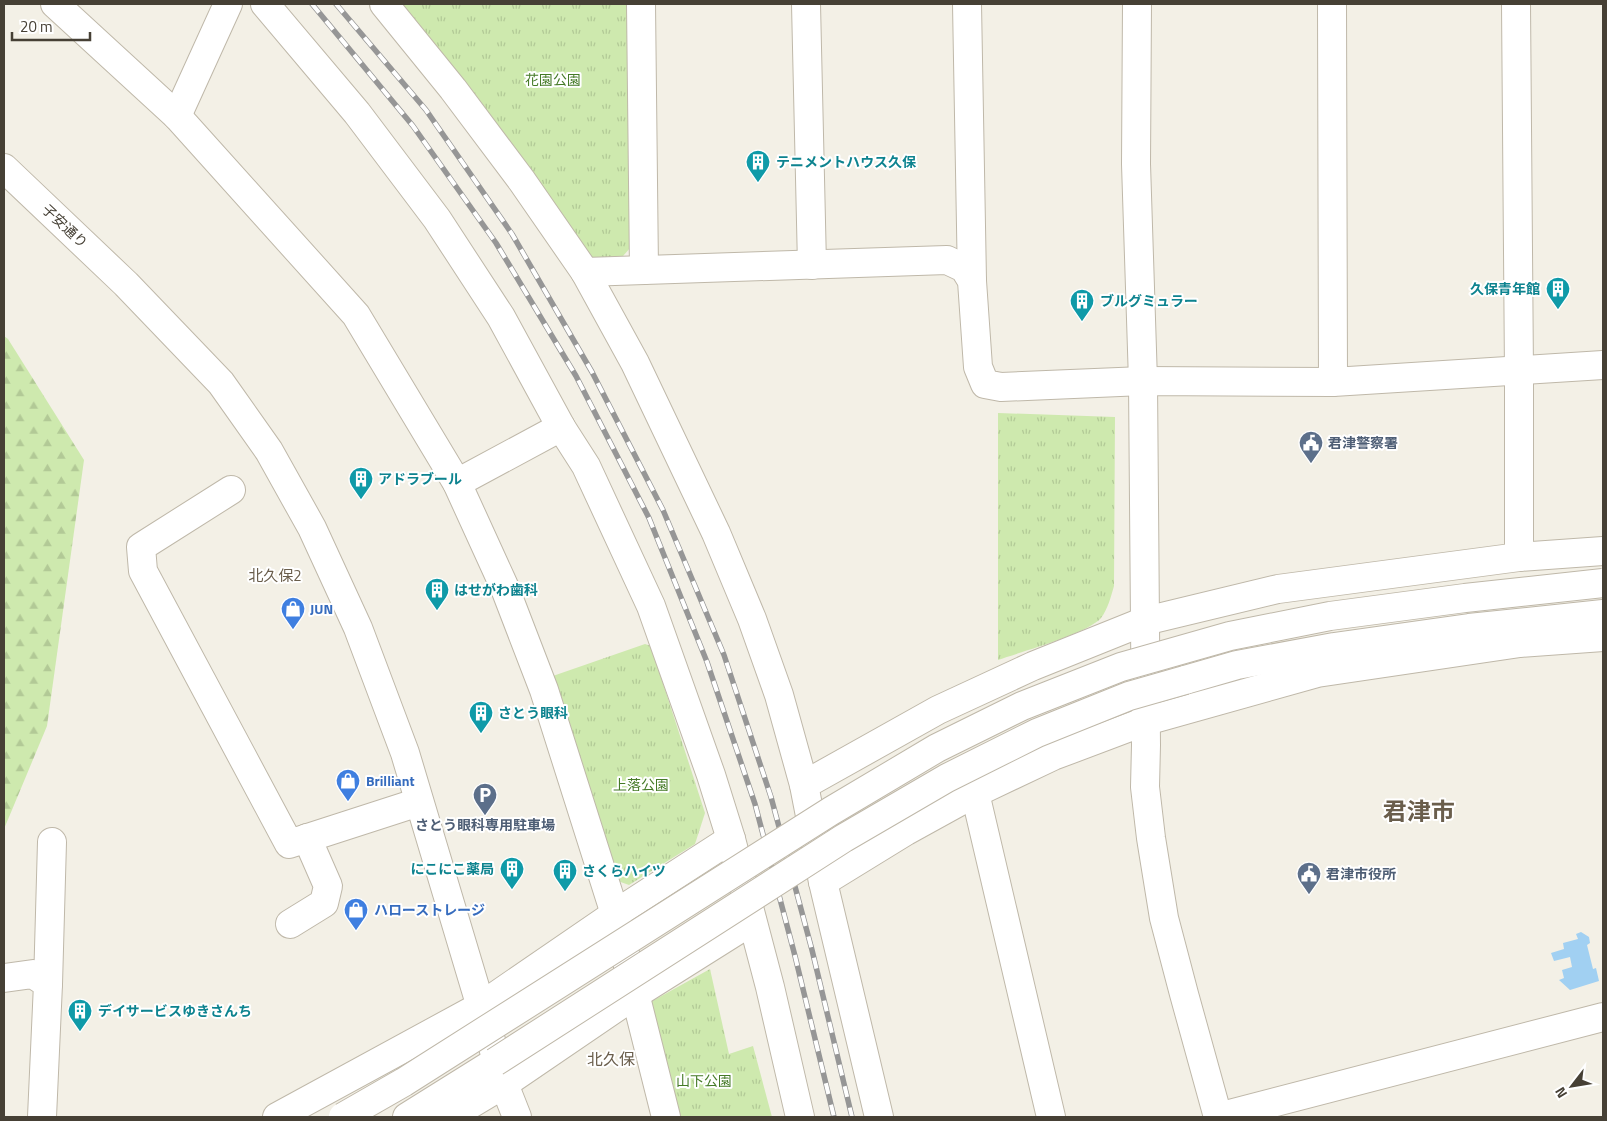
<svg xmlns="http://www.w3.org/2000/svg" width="1607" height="1121" font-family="'Titillium Web','Noto Sans JP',sans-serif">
	<defs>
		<pattern id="forest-firs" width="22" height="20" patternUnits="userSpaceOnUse" patternTransform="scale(1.25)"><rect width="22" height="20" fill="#cee9ae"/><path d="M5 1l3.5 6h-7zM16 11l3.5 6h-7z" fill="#b2c996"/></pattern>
		<pattern id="park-tufts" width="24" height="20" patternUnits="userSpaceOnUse" patternTransform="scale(1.25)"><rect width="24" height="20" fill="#cee9ae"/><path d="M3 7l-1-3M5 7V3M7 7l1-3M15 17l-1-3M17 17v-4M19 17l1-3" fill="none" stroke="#b2c996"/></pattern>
	</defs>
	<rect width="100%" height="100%" fill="#f3f0e6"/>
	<path fill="url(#forest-firs)" d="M4 336 8 339 84 460 47 726 4 829Z"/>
	<g fill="url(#park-tufts)">
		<path d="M392 4H629L631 247 623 256 586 263Z"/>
		<path d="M998 413 1115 417 1114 586C1111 596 1108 609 1101 618 1087 634 1020 652 998 660Z"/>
		<path d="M645 644 651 646 705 813 695 844 629 885 615 880 550 677Z"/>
		<path d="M710 969 729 1054 753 1046 772 1117H676L647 1004Z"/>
	</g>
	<path fill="#a1d0f2" d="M1581 932 1589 937 1590 943 1587 945 1593 969 1596 968 1599 981 1570 990 1559 980 1564 978 1562 970 1572 967 1570 957 1554 961 1551 953 1564 949 1563 943 1578 939 1576 934Z"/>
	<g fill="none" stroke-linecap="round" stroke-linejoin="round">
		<defs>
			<g id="minor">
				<path d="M55 4 177 116 356 315 457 483 504 586 544 690 615 914 666 1117"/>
				<path d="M265 4 357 113 437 219 501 317 561 427 586 466 651 606 711 775 731 839 770 987 800 1117"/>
				<path d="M384 4 453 89 522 181 585 272 635 363 716 533 752 619 779 695 804 785 823 882 879 1117"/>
				<path d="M641 4 644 270"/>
				<path d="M806 4 812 265"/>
				<path d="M967 4 972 281"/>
				<path d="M1137 4 1136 164 1143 381 1146 745 1145 787 1151 838 1164 918 1184 994 1218 1117"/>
				<path d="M1332 4 1333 382"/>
				<path d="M1516 4 1519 374V557"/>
				<path d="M177 116 228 4"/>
				<path d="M4 168 126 284 221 383 269 451 312 528 358 628 405 753 504 1084 517 1117"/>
				<path d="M585 272 947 260 964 268 972 281 978 367 985 384 1001 387 1143 381 1333 382 1603 365"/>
				<path d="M457 483 561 427"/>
				<path d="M231 490 141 547 143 571 289 844 419 802"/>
				<path d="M1185 680 1237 665 1334 647 1469 628 1603 614"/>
				<path d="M804 785 938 710 1033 666 1145 621 1278 589 1519 557 1603 551"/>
				<path d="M975 793 1051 1117"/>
				<path d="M823 882 906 831 975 793 1053 756 1146 721 1317 673 1520 643 1603 637"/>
				<path d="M290 924 324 903 328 886 307 838"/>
				<path d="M4 978 33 974 48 984 42 1117"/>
				<path d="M48 984 52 842"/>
				<path d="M277 1117 481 1006 615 914 731 839"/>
				<path d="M407 1117 495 1062"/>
				<path d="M449 1117 504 1084 636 994 752 921"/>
				<path d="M1218 1117 1603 1017"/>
			</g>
		</defs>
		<use href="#minor" stroke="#bfb8a9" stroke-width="30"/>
		<use href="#minor" stroke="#fff" stroke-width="28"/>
		<defs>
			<g id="rail">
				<path d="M312 4 413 126 496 243 576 376 649 518 707 662 755 804 795 956 834 1117"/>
				<path d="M336 4 426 110 512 234 592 372 663 510 724 655 771 797 812 950 852 1117"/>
			</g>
		</defs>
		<use href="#rail" stroke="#969696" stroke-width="5.5"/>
		<use href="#rail" stroke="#fff" stroke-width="4" stroke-dasharray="11" stroke-linecap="butt"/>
		<defs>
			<g id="minor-bridge">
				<path d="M495 1062 844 838 947 778 1037 733 1129 696 1185 680"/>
				<path d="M343 1117 404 1082 831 811 937 748 1022 706 1121 667 1230 636 1330 616 1465 598 1603 583"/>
			</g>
		</defs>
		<use href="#minor-bridge" stroke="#bfb8a9" stroke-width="30" stroke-linecap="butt"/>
		<use href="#minor-bridge" stroke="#fff" stroke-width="28"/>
	</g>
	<defs>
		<symbol id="building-pin" viewBox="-11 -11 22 30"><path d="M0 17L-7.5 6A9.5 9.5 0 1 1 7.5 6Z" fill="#0f9aa8" stroke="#fff"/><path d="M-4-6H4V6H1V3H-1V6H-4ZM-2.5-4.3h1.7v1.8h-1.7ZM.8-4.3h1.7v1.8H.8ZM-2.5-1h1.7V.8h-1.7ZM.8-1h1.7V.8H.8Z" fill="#fff"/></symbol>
		<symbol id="civic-pin" viewBox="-11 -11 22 30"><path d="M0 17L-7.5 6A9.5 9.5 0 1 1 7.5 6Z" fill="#5c6f8a" stroke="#fff"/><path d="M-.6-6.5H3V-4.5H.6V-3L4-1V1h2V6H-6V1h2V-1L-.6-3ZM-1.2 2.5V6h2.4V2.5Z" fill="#fff"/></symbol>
		<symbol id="shop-pin" viewBox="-11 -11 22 30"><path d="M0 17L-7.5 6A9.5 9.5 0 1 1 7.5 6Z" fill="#3f7fe0" stroke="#fff"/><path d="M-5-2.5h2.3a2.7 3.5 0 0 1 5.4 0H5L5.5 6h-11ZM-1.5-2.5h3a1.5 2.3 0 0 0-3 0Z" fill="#fff"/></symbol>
		<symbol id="parking-pin" viewBox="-11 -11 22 30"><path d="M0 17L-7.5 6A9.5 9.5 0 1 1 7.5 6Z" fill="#5c6f8a" stroke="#fff"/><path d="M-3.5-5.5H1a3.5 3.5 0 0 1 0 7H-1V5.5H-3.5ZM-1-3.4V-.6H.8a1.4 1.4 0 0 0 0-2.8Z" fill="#fff"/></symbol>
	</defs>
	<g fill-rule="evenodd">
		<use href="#building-pin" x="744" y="148" width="28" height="38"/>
		<use href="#building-pin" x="1544" y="275" width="28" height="38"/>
		<use href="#building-pin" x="1068" y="287" width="28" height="38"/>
		<use href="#civic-pin" x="1297" y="429" width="28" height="38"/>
		<use href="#building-pin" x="347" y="465" width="28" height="38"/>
		<use href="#building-pin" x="423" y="576" width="28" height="38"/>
		<use href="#shop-pin" x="279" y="595" width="28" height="38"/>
		<use href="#building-pin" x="467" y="699" width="28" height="38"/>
		<use href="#shop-pin" x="334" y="767" width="28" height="38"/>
		<use href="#parking-pin" x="471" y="781" width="28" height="38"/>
		<use href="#building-pin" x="498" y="855" width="28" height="38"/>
		<use href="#building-pin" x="551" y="857" width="28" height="38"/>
		<use href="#civic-pin" x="1295" y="860" width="28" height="38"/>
		<use href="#shop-pin" x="342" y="896" width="28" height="38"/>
		<use href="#building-pin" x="66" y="997" width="28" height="38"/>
	</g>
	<g text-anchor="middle" stroke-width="4" stroke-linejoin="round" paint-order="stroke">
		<g font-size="14" fill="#457a27" stroke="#fff">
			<text x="553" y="85">花園公園</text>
			<text x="641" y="790">上落公園</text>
			<text x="704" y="1086">山下公園</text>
		</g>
		<g font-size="14" font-weight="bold" fill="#0d838f" stroke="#fff" text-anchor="start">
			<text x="776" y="167">テニメントハウス久保</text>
			<text x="1540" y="294" text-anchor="end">久保青年館</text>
			<text x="1100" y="306">ブルグミュラー</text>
			<text x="378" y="484">アドラブール</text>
			<text x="454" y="595">はせがわ歯科</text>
			<text x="498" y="718">さとう眼科</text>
			<text x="494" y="874" text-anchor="end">にこにこ薬局</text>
			<text x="582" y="876">さくらハイツ</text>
			<text x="98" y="1016">デイサービスゆきさんち</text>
		</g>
		<g font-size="14" fill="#464035" stroke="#fff">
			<text transform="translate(65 226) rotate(43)" y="5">子安通り</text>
		</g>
		<g font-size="14" font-weight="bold" fill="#4e5e75" stroke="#fff" text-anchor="start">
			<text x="1328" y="448">君津警察署</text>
			<text x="485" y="830" text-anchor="middle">さとう眼科専用駐車場</text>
			<text x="1326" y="879">君津市役所</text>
		</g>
		<g font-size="14" font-weight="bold" fill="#366cbe" stroke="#fff" text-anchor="start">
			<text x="310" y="614">JUN</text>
			<text x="366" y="786">Brilliant</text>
			<text x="374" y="915">ハローストレージ</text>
		</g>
		<g font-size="15" fill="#6a5e4c" stroke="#fff">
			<text x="275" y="581">北久保2</text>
		</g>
		<g font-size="16" fill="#6a5e4c" stroke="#fff">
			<text x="611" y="1065">北久保</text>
		</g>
		<g font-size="24" font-weight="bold" fill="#6a5e4c" stroke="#fff">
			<text x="1419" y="820">君津市</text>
		</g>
	</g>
	<rect width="1607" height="1121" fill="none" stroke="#464035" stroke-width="10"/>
	<g transform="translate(1572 1086) rotate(239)" stroke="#ffffff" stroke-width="4" paint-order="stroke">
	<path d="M0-4L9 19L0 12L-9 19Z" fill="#464035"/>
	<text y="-8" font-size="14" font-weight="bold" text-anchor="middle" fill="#464035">N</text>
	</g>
	<path d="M12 32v8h78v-8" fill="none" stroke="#464035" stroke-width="2.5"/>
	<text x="20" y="32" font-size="15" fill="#464035" stroke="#ffffff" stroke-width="4" paint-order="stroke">20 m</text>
</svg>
